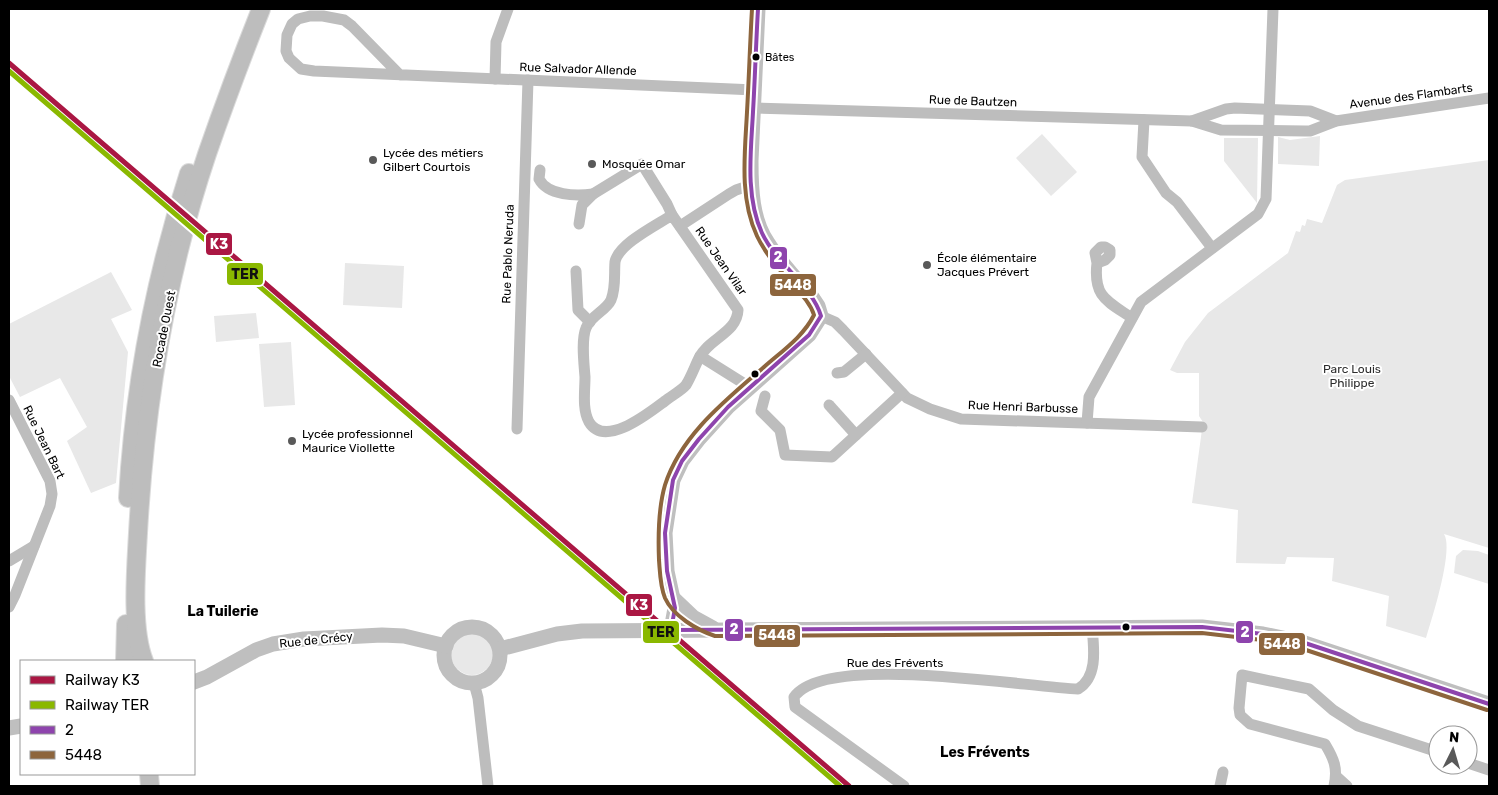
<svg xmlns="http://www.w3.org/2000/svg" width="1498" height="795" font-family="Rubik,sans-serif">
	<rect width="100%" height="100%" fill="#fff"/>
	<g fill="#e8e8e8">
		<path d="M1042 134 1077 172 1051 196 1016 158Z"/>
		<path d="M1320 136 1319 166 1278 164V137L1290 140Z"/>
		<path d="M1224 138H1258L1257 203 1224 161Z"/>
		<path d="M1489 160V548L1444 534C1454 550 1432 618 1426 638L1386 626 1389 596 1332 581 1334 558 1287 557 1285 564 1236 563 1238 510 1192 503 1203 422 1199 416V373H1177L1170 370 1185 342 1208 313 1288 253 1296 231 1300 232 1302 225 1305 226 1307 219 1322 223 1337 185 1345 180Z"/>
		<path d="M345 263 404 266 402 308 343 305Z"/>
		<path d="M111 272 132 310 111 319 128 352 116 483 91 493 67 441 87 427 60 378 20 397 9 376V324Z"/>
		<path d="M256 313 259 338 216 342 214 316Z"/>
		<path d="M291 342 295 405 264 407 259 344Z"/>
		<path d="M1463 550 1478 551 1489 555V584L1454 573 1456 556Z"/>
		<circle cx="472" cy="654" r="21"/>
	</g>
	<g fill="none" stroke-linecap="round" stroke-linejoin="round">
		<defs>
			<g id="primary">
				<path d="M128 498C134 388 155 278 189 173"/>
				<path d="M125 661 126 624"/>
				<path d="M144 661C131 628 136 570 138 533 145 405 166 276 207 154 224 105 242 57 261 9"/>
				<path d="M149 774 150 786"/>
			</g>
		</defs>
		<use href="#primary" stroke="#dbdbdb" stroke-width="20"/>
		<g stroke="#bdbdbd" stroke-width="11">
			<path d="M400 75 352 26 344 20 323 16H310L298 19 292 24 287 35 286 51 289 58 301 69 314 71 755 90"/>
			<path d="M495 79 496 42 508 9"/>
			<path d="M754 108 1192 121 1221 130 1305 131H1310L1336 121 1489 98"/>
			<path d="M1144 120 1142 157 1166 193 1177 202 1212 248"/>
			<path d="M1192 121 1226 109 1235 108 1310 111 1336 121"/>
			<path d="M540 170 539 179C548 196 576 196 593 194L582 205 579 224"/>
			<path d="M593 194 642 164 667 204 672 215"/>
			<path d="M672 215 738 310C737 333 709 338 699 358 695 366 691 377 686 385 681 391 671 396 665 401 650 412 605 449 589 422 582 409 585 391 585 377 584 363 581 340 586 328 591 315 606 311 611 300 616 288 614 275 615 262 618 244 657 225 672 215Z"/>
			<path d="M680 226 729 194 736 190 751 185"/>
			<path d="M1097 263 1095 253 1101 247H1105L1110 250V255L1105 260 1097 263C1093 297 1107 301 1132 318"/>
			<path d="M576 271 578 310 590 322"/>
			<path d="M821 316 835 322 843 330 907 398 930 409 961 419 1202 427"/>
			<path d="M700 356 751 388"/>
			<path d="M837 373 844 372 866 354"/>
			<path d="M765 396 761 411 780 430 785 455 832 457 902 393"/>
			<path d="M9 400 50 481 52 494 50 506 15 595 9 607"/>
			<path d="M829 405 856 435"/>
			<path d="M1087 423 1089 397 1141 302 1258 214 1266 199 1273 9"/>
			<path d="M517 429 528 80"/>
			<path d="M9 561 34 546"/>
			<path d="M474 683 478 698 488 786"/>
			<path d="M1468 763 1489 770"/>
			<path d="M1336 776 1347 786"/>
			<path d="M904 786 795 707 794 697C825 652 1024 687 1078 689 1098 677 1094 649 1092 627"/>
			<path d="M1220 786 1223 772"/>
			<path d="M1334 786C1338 768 1334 759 1325 744L1250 724 1240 715 1239 708 1242 675 1309 689 1333 710 1358 726 1438 752"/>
		</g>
		<g stroke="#bfbfbf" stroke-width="15">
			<path d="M673 598 693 617 713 628"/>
			<circle cx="472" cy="655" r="28"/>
			<path d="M671 630 675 608 667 571 665 533 673 480 682 461 699 439 728 407 809 335 821 316 818 306 812 297C797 280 780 262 768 243 752 220 751 189 751 161L758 9"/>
			<path d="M500 649 557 634 582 631 1202 627 1263 634 1302 642 1489 704"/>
			<path d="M194 682 207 677 256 650 273 644 304 639 382 635 404 636 446 646"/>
			<path d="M9 728 21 726"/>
		</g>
		<use href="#primary" stroke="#bdbdbd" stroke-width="18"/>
		<defs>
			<path id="bus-1" d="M758 9C756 43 755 78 753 112 751 151 745 196 762 233 776 263 812 286 821 316L809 335 728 407 699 439 682 461 673 480 665 533 667 571 675 608 671 630 1202 627 1263 634 1302 642 1489 704"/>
			<path id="bus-2" d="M752 9C750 43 749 77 747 112 745 152 739 198 757 236 765 253 778 268 790 282 799 292 810 302 814 315 803 337 782 351 764 367 726 400 681 435 665 485 658 509 658 535 659 560 660 572 660 586 665 598 673 616 697 630 715 636L1202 633 1262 640 1300 648 1487 710"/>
		</defs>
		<use href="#bus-1" stroke="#fff" stroke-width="8"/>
		<use href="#bus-2" stroke="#fff" stroke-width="8"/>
		<use href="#bus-1" stroke="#8e44ad" stroke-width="4"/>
		<use href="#bus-2" stroke="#8d653d" stroke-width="4"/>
		<defs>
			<path id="rail-1" d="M9 63 849 786"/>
			<path id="rail-2" d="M9 71 840 786"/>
		</defs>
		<use href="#rail-1" stroke="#fff" stroke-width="9"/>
		<use href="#rail-2" stroke="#fff" stroke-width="9"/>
		<use href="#rail-1" stroke="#aa1743" stroke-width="5"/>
		<use href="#rail-2" stroke="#8ab800" stroke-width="5"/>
	</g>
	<g fill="#000" stroke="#fff" stroke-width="2">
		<circle cx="756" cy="57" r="4.5"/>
		<circle cx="755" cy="374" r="4.5"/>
		<circle cx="1126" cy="627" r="4.5"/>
	</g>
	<g fill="#595959" stroke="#fff" stroke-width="2">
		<circle cx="373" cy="160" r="5"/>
		<circle cx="592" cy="164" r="5"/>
		<circle cx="927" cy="265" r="5"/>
		<circle cx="292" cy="441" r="5"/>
	</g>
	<g text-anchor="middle" stroke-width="4" stroke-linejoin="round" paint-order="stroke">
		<g font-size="11" fill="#000" stroke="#fff" text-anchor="start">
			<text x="765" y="61">Bâtes</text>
		</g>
		<g font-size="12" fill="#000" stroke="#fff">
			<text transform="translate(578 69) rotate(2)" y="4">Rue Salvador Allende</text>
			<text transform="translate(1411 96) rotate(-8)" y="4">Avenue des Flambarts</text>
			<text transform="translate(973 101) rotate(2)" y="4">Rue de Bautzen</text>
			<text transform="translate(508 254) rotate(-88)" y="4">Rue Pablo Neruda</text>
			<text transform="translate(721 261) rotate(55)" y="4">Rue Jean Vilar</text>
			<text transform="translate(164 329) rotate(-79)" y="4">Rocade Ouest</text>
			<text transform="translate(1023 407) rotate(2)" y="4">Rue Henri Barbusse</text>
			<text transform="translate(44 442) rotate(64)" y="4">Rue Jean Bart</text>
			<text transform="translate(316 640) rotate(-6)" y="4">Rue de Crécy</text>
			<text x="895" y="667">Rue des Frévents</text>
		</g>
		<g font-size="12" fill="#000" stroke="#fff" text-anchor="start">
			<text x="383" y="157">Lycée des métiers<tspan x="383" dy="14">Gilbert Courtois</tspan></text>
			<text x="602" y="168">Mosquée Omar</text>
			<text x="937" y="262">École élémentaire<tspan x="937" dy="14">Jacques Prévert</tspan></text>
			<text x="302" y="438">Lycée professionnel<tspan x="302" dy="14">Maurice Viollette</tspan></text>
		</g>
		<g font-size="12" fill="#2d2d2d" stroke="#fff">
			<text x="1352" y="373">Parc Louis<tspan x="1352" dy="14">Philippe</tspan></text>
		</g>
		<g font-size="14" font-weight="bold" fill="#000" stroke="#fff">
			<text x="223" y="616">La Tuilerie</text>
			<text x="985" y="757">Les Frévents</text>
		</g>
	</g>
	<g stroke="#fff" stroke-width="2">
		<rect x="205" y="232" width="28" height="24" rx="5" fill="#aa1743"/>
		<rect x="769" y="246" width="19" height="24" rx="5" fill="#8e44ad"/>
		<rect x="226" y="262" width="38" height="24" rx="5" fill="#8ab800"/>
		<rect x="769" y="273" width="48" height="24" rx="5" fill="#8d653d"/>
		<rect x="625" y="593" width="28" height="24" rx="5" fill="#aa1743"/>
		<rect x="724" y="618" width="20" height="24" rx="5" fill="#8e44ad"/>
		<rect x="642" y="620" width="38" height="24" rx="5" fill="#8ab800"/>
		<rect x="1235" y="620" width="19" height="24" rx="5" fill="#8e44ad"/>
		<rect x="753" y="624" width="48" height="24" rx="5" fill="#8d653d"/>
		<rect x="1258" y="632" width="48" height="24" rx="5" fill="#8d653d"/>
	</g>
	<g font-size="14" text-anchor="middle" font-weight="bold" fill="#fff">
		<text x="219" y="249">K3</text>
		<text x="778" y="262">2</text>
		<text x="793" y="290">5448</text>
		<text x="639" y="610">K3</text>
		<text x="734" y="634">2</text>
		<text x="1245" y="637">2</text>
		<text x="777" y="640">5448</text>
		<text x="1282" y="649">5448</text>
	</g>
	<g font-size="14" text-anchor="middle" font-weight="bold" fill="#111">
		<text x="245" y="279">TER</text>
		<text x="661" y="637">TER</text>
	</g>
	<rect width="1498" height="795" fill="none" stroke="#000000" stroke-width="20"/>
	<rect x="20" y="660" width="175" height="115" fill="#ffffff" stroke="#999999"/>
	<rect x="30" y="676" width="25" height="8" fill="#aa1743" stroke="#999999"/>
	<text x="65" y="685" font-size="15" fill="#000000">Railway K3</text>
	<rect x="30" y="701" width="25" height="8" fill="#8ab800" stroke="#999999"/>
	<text x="65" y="710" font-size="15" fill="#000000">Railway TER</text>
	<rect x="30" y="726" width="25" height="8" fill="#8e44ad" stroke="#999999"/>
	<text x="65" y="735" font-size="15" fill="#000000">2</text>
	<rect x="30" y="751" width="25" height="8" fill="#8d653d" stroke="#999999"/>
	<text x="65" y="760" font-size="15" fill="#000000">5448</text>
	<g transform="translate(1453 750) rotate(5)"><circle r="24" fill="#ffffff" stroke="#999999"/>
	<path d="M0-4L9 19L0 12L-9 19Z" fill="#595959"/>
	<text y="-8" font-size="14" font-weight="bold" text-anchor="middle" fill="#000000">N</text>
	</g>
</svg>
